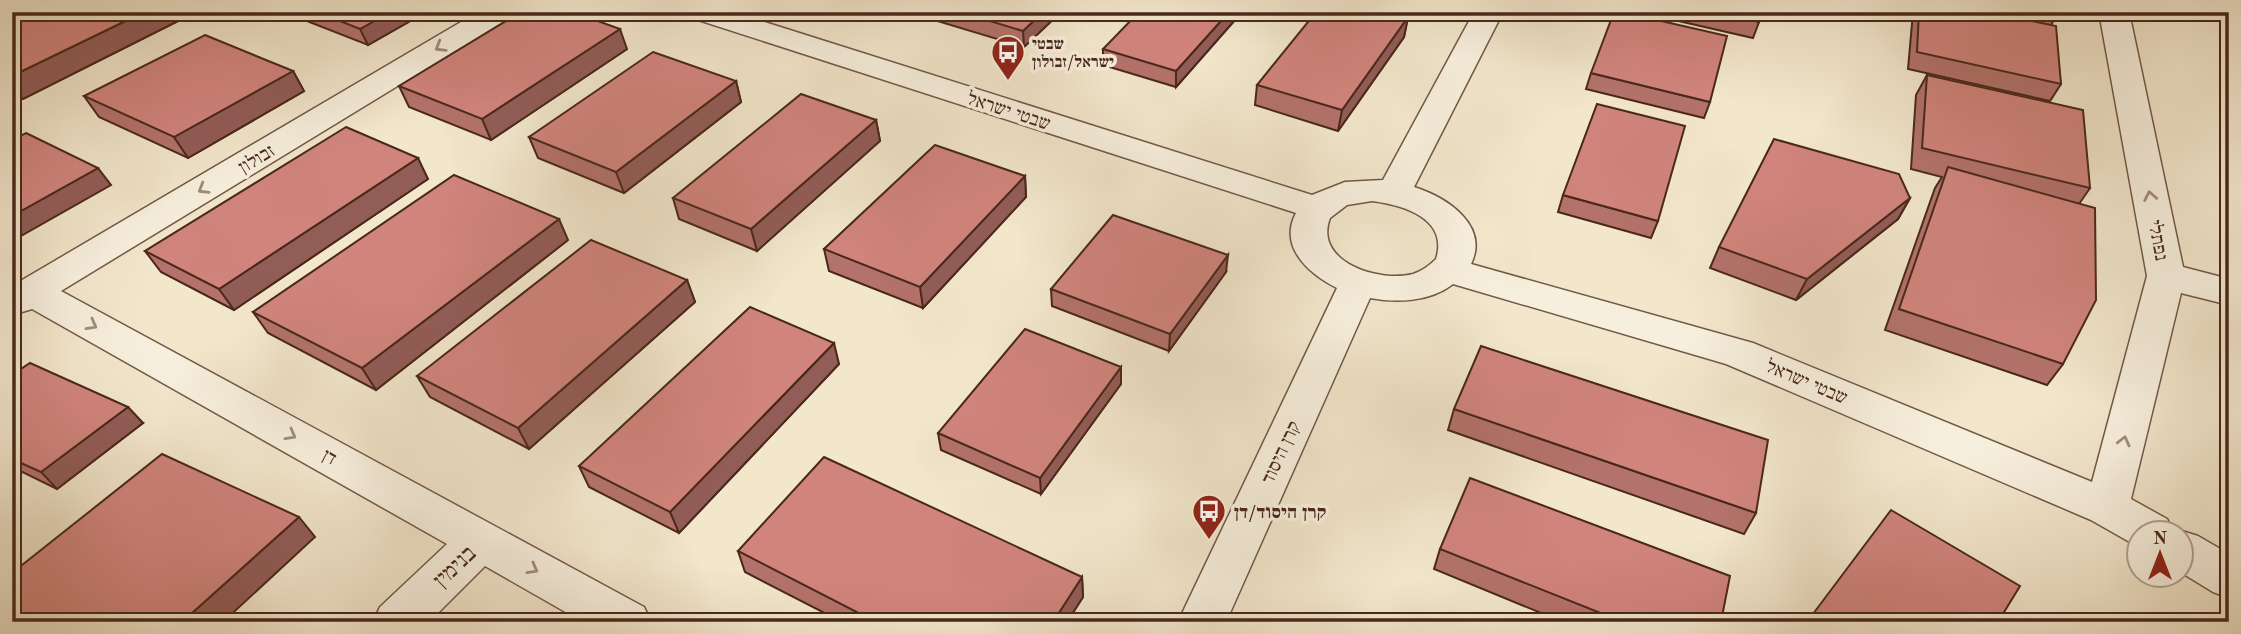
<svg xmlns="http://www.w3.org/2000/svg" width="2241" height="634" font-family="'Old Standard TT','Frank Ruhl Libre',serif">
	<rect width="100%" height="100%" fill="#f2e6cb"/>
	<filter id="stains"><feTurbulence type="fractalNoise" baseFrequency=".00286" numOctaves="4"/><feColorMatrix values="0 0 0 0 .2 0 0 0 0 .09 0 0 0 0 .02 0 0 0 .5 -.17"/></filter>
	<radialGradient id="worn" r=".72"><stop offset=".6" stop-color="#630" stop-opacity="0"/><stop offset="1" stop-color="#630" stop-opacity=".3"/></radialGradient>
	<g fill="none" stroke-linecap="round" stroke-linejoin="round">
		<defs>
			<g id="minor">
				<path d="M478 12H513L509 18 61 291 644 607 651 622H583L485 566 429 622H373L380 607 447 544 32 309 12 315V286Z"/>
				<path d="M688 12H733L1312 195 1345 182 1383 180 1474 12H1503L1414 187C1446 197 1490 225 1471 264L1753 343 2092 482 2147 276 2099 12H2129L2183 267 2229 279V305L2181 293 2131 499 2167 519 2174 532H2140V547L2135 545 2091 520 1726 364 1453 284C1430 302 1397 303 1370 298L1226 622H1178L1337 288C1309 274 1278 247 1296 213L692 18ZM1372 201C1403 205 1449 218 1436 259 1430 265 1422 271 1413 274 1379 283 1313 262 1330 218L1347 205Z"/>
				<path d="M2182 531 2198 536 2229 554V598L2213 592 2182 573V532H2177Z"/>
			</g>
		</defs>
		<use href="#minor" stroke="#735847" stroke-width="3"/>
		<use href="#minor" fill="#f7efdd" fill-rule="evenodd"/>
	</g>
	<g fill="#b3726b" stroke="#49281b" stroke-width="2">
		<path d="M12 12H173L178 21 23 99 12 94Z"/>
		<path d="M284 12H426L368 45Z"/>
		<path d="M933 12H1061L1024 47 934 20Z"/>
		<path d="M1242 12 1176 87 1103 65V49Z"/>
		<path d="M1639 12H1761L1759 22 1753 38Z"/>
		<path d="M1913 12H2059L2051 25 2061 84 2050 101 1908 69Z"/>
		<path d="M1408 17 1404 37 1338 131 1255 105 1257 85Z"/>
		<path d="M627 49 491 140 409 107 399 86Z"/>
		<path d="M293 71 304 91 188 158 99 117 84 96Z"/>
		<path d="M1591 73 1710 102 1704 118 1586 89Z"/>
		<path d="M1927 75 2090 188 2079 204 2063 364 2047 385 1885 330 1935 188 1942 177 1911 169 1916 95Z"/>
		<path d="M736 81 741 102 624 193 538 158 529 137Z"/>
		<path d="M876 120 880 141 757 251 679 219 673 198Z"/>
		<path d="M1025 176 1026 197 923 308 829 271 824 249Z"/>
		<path d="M428 179 234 310 161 272 145 251Z"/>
		<path d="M1563 195 1658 221 1651 238 1558 212Z"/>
		<path d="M1910 198 1898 219 1796 300 1710 268 1719 247Z"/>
		<path d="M568 240 376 390 268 333 253 312Z"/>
		<path d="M1226 272 1169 351 1052 306 1051 289Z"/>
		<path d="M687 280 695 302 529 449 430 397 417 376Z"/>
		<path d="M839 364 679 533 589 487 579 466Z"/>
		<path d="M1121 367V384L1041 494 941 450 938 433Z"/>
		<path d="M12 375 143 423 57 489 12 467Z"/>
		<path d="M1454 409 1756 513 1744 534 1448 430Z"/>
		<path d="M1440 549 1721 622H1563L1434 569Z"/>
		<path d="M738 551 1082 577 1083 597 1067 622H842L745 572Z"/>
	</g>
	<g fill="#925c57" stroke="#49281b" stroke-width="2">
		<path d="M144 12H173L178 21 23 99 12 85V76Z"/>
		<path d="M390 12H426L368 45 360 29Z"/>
		<path d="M1043 12H1061L1024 47 1023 31Z"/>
		<path d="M1229 12H1242L1176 87V71Z"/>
		<path d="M1408 17 1404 37 1338 131 1342 110Z"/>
		<path d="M620 29 627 49 491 140 482 119Z"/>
		<path d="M293 71 304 91 188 158 174 137Z"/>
		<path d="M736 81 741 102 624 193 616 172Z"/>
		<path d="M876 120 880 141 757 251 751 229Z"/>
		<path d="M418 158 428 179 234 310 219 289Z"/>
		<path d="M98 168 111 185 12 241V216Z"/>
		<path d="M1025 176 1026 197 923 308 920 287Z"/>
		<path d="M1910 198 1898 219 1796 300 1807 279Z"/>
		<path d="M559 219 568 240 376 390 362 368Z"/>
		<path d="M1228 255 1226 272 1169 351 1170 334Z"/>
		<path d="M687 280 695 302 529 449 518 428Z"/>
		<path d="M834 343 839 364 679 533 670 512Z"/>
		<path d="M1121 367V384L1041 494 1040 478Z"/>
		<path d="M128 407 143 423 57 489 41 472Z"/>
		<path d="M299 517 315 537 223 622H182Z"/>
		<path d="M1082 577 1083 597 1067 622H1053Z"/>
	</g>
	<g fill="#d0847c" stroke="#49281b" stroke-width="2">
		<path d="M12 12H144L12 76Z"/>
		<path d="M317 12H390L360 29Z"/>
		<path d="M521 12H573L620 29 482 119 399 86Z"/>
		<path d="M960 12H1043L1023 31Z"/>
		<path d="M1139 12H1229L1176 71 1103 49Z"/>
		<path d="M1316 12H1392L1408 17 1342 110 1257 85Z"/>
		<path d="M1614 12H1622L1727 36 1710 102 1591 73Z"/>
		<path d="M1716 12H1761L1759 22Z"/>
		<path d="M1919 12H1988L2056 26 2061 84 1917 52Z"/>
		<path d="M205 35 293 71 174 137 84 96Z"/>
		<path d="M653 52 736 81 616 172 529 137Z"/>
		<path d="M1927 75 2083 110 2090 188 1922 148Z"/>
		<path d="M801 94 876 120 751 229 673 198Z"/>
		<path d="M1597 104 1685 126 1658 221 1563 195Z"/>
		<path d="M346 127 418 158 219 289 145 251Z"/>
		<path d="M26 133 98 168 12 216V140Z"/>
		<path d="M1774 139 1899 174 1910 198 1807 279 1719 247Z"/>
		<path d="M935 145 1025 176 920 287 824 249Z"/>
		<path d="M1948 167 2095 208 2096 300 2063 364 1899 309Z"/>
		<path d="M454 175 559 219 362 368 253 312Z"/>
		<path d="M1113 215 1228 255 1170 334 1051 289Z"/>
		<path d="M591 240 687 280 518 428 417 376Z"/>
		<path d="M750 307 834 343 670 512 579 466Z"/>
		<path d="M1025 329 1121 367 1040 478 938 433Z"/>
		<path d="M1481 346 1768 440 1756 513 1454 409Z"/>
		<path d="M30 363 128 407 41 472 12 459V375Z"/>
		<path d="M162 454 299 517 182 622H12V573Z"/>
		<path d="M824 457 1082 577 1053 622H876L738 551Z"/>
		<path d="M1470 478 1730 576 1721 622H1623L1440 549Z"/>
		<path d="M1891 510 2020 586 1998 622H1807Z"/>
		<path d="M1456 613 1478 622H1452Z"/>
	</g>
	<defs><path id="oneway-chevron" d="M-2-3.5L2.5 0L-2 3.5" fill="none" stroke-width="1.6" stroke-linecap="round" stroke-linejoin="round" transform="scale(1.75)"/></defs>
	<g stroke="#a08c7c">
		<use href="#oneway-chevron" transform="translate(440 47) rotate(149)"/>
		<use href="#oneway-chevron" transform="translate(203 189) rotate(149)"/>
		<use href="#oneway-chevron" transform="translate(2150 196) rotate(-101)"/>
		<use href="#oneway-chevron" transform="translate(92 325) rotate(29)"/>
		<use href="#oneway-chevron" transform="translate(291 435) rotate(29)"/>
		<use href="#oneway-chevron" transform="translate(2124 441) rotate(-76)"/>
		<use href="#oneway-chevron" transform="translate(533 569) rotate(29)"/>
	</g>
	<defs>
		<symbol id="bus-pin" viewBox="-11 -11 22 30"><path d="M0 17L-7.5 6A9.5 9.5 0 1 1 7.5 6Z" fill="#8f2418" stroke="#f7efdd"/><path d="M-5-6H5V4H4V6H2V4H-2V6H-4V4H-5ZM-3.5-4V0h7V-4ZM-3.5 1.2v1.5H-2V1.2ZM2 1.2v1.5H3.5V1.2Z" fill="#fff"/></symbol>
	</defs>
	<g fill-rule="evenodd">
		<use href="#bus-pin" x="989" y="33" width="38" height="52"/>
		<use href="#bus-pin" x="1190" y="492" width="38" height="52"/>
	</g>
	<g text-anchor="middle" stroke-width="7" stroke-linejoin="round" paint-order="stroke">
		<g font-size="16" font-weight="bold" fill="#49281b" stroke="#f7efdd" text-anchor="start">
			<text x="1032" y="49">שבטי<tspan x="1032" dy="18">ישראל/זבולון</tspan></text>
		</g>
		<g font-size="19" fill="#49281b" stroke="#f7efdd">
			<text transform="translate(1009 110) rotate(18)" y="7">שבטי ישראל</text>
			<text transform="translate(256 158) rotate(-31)" y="7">זבולון</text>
			<text transform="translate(2159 240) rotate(79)" y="7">נפתלי</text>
			<text transform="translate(1807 381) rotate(23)" y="7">שבטי ישראל</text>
			<text transform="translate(1280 452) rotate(-65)" y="7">קרן היסוד</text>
			<text transform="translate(330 456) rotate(29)" y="7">דן</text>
		</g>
		<g font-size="19" font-weight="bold" fill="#49281b" stroke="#f7efdd" text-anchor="start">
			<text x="1234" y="518">קרן היסוד/דן</text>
		</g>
		<g font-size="23" fill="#49281b" stroke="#f7efdd">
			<text transform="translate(454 566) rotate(-44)" y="8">בנימין</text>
		</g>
	</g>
	<rect width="2241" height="634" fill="none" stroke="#f2e6cb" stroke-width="42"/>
	<rect x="14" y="14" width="2213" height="606" fill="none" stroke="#49281b" stroke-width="3.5"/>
	<rect x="21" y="21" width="2199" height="592" fill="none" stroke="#49281b" stroke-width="2"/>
	<g transform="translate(2160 554)"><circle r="33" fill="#f7efdd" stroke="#b19f8f" stroke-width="2"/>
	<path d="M0-5L12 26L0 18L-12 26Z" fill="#8f2418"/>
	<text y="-10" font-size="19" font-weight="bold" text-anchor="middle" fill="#49281b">N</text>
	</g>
	<rect width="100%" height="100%" filter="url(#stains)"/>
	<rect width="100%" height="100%" fill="url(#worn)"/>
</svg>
